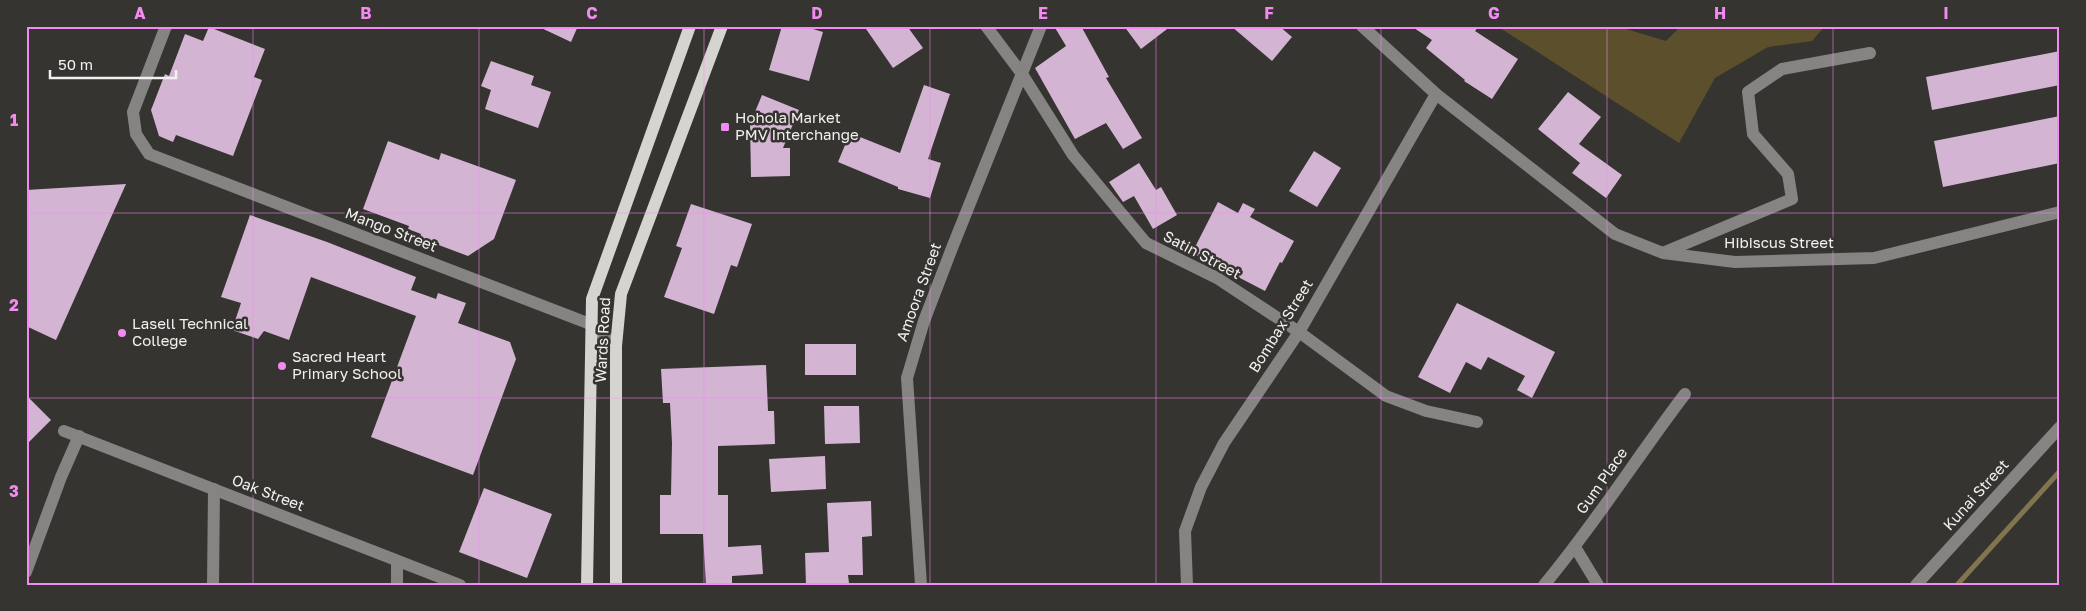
<svg xmlns="http://www.w3.org/2000/svg" width="2086" height="611" font-family="'Golos Text',sans-serif">
	<rect width="100%" height="100%" fill="#353430"/>
	<path fill="#5c4f2c" d="M1497 26H1616L1666 41 1681 26H1825L1812 41 1768 47 1715 78 1679 143Z"/>
	<g fill="none" stroke-linecap="round" stroke-linejoin="round">
		<path stroke="#81744f" stroke-width="5" d="M1957 585 2060 471"/>
	</g>
	<g fill="#d4b4d3">
		<path d="M537 26H578L571 42Z"/>
		<path d="M782 26H803L823 32 809 81 769 70Z"/>
		<path d="M864 26H907L923 48 893 68Z"/>
		<path d="M1054 26H1081L1109 77 1106 78 1142 138 1123 149 1106 123 1075 139 1035 68 1066 46Z"/>
		<path d="M1124 26H1171L1141 49Z"/>
		<path d="M1231 26H1279L1292 37 1272 61Z"/>
		<path d="M1411 26H1479L1475 31 1518 59 1492 99 1464 81 1465 80 1426 48 1432 40Z"/>
		<path d="M209 27 265 49 254 77 262 80 233 156 176 135 173 142 159 136 151 110 165 74 169 76 185 34 203 41Z"/>
		<path d="M2060 51V85L1932 110 1926 77Z"/>
		<path d="M491 61 534 76 531 85 551 92 538 128 485 109 491 90 481 86Z"/>
		<path d="M924 85 950 94 928 159 941 163 930 198 898 189V187L838 162 850 133 900 153Z"/>
		<path d="M1568 92 1601 117 1579 144 1622 175 1606 198 1572 173 1580 163 1538 129Z"/>
		<path d="M762 95 799 110 783 148H790V176L751 177 750 124Z"/>
		<path d="M2060 116V163L1943 187 1934 141Z"/>
		<path d="M388 141 439 160 441 153 516 180 494 239 468 256 420 238 421 234 408 229 409 226 363 209Z"/>
		<path d="M1314 151 1341 168 1317 207 1289 191Z"/>
		<path d="M1139 163 1156 190 1161 187 1177 215 1153 229 1134 196 1123 202 1109 182Z"/>
		<path d="M126 184 56 340 26 326V190Z"/>
		<path d="M1218 202 1238 213 1243 203 1255 209 1250 217 1294 241 1282 263 1280 262 1265 291 1192 253Z"/>
		<path d="M691 204 752 224 737 267 731 265 714 314 664 297 682 248 676 246Z"/>
		<path d="M250 215 327 242 416 277 411 290 436 299 438 293 466 303 458 323 510 342 516 359 473 475 371 437 416 316 311 277 289 340 264 331 258 339 232 330 241 303 221 297Z"/>
		<path d="M1457 303 1555 352 1532 398 1517 390 1525 376 1488 357 1481 370 1466 362 1450 393 1418 377Z"/>
		<rect x="805" y="344" width="51" height="31"/>
		<path d="M766 365 768 411H774L775 444 718 446V495H728V547L761 545 763 574 732 576V585H706L703 534H660V495H671L672 443 670 403H663L661 369Z"/>
		<path d="M26 395 51 420 26 445Z"/>
		<path d="M824 406H859L860 443 825 444Z"/>
		<path d="M825 456 826 489 771 492 769 459Z"/>
		<path d="M484 488 552 514 527 578 459 552Z"/>
		<path d="M871 501 872 536 862 537 863 575H848L849 583 806 585 805 553 829 552 827 503Z"/>
	</g>
	<g fill="none" stroke-linecap="round" stroke-linejoin="round">
		<g stroke="#858482" stroke-width="12">
			<path d="M166 26 133 112 136 134 149 154 590 324 616 346"/>
			<path d="M986 26 1022 74 1073 155 1146 243 1217 278 1299 332 1386 396 1426 411 1477 422"/>
			<path d="M1362 26 1436 94 1615 234 1663 253 1735 262 1874 258 2060 212"/>
			<path d="M1665 252 1792 199 1788 174 1753 134 1748 92 1782 69 1870 53"/>
			<path d="M64 431 460 585"/>
			<path d="M1575 547 1598 585"/>
			<path d="M397 561V585"/>
			<path d="M26 572 61 477 79 436"/>
			<path d="M213 585 214 489"/>
			<path d="M921 585 907 378 924 321 952 248 1041 26"/>
			<path d="M1187 585 1185 531 1201 487 1224 443 1299 332 1436 94"/>
			<path d="M1544 585C1595 524 1637 457 1685 394"/>
			<path d="M1916 585 2060 427"/>
		</g>
		<g stroke="#d6d4d0" stroke-width="12">
			<path d="M587 585 592 299 690 26"/>
			<path d="M616 585V346L621 294 722 26"/>
		</g>
	</g>
	<path fill="none" stroke="#f38af2" stroke-width="1" stroke-opacity="0.55" d="M253 26V585M479 26V585M704 26V585M930 26V585M1156 26V585M1381 26V585M1607 26V585M1833 26V585M26 213H2060M26 398H2060"/>
	<g fill="#f38af2" stroke="#353430" stroke-width="2">
		<rect x="720" y="122" width="10" height="10" rx="2.5"/>
		<circle cx="122" cy="333" r="5"/>
		<circle cx="282" cy="366" r="5"/>
	</g>
	<g text-anchor="middle" stroke-width="5" stroke-linejoin="round" paint-order="stroke">
		<g font-size="15" fill="#f2f1ef" stroke="#353430" text-anchor="start">
			<text x="735" y="123">Hohola Market<tspan x="735" dy="17">PMV Interchange</tspan></text>
			<text x="132" y="329">Lasell Technical<tspan x="132" dy="17">College</tspan></text>
			<text x="292" y="362">Sacred Heart<tspan x="292" dy="17">Primary School</tspan></text>
		</g>
		<g font-size="15" fill="#f2f1ef" stroke="#353430">
			<text transform="translate(391 230) rotate(21)" y="5">Mango Street</text>
			<text x="1779" y="248">Hibiscus Street</text>
			<text transform="translate(1202 255) rotate(28)" y="5">Satin Street</text>
			<text transform="translate(919 292) rotate(-70)" y="5">Amoora Street</text>
			<text transform="translate(1281 326) rotate(-58)" y="5">Bombax Street</text>
			<text transform="translate(603 340) rotate(-87)" y="5">Wards Road</text>
			<text transform="translate(1602 481) rotate(-55)" y="5">Gum Place</text>
			<text transform="translate(268 493) rotate(21)" y="5">Oak Street</text>
			<text transform="translate(1976 495) rotate(-48)" y="5">Kunai Street</text>
		</g>
	</g>
	<rect width="2086" height="611" fill="none" stroke="#353430" stroke-width="55"/>
	<path d="M50 70v8h126v-8" fill="none" stroke="#f2f1ef" stroke-width="2.5"/>
	<text x="58" y="70" font-size="15" fill="#f2f1ef" stroke="#353430" stroke-width="4" paint-order="stroke">50 m</text>
	<rect x="28" y="28" width="2030" height="556" fill="none" stroke="#f38af2" stroke-width="2"/>
	<g font-size="16" text-anchor="middle" font-weight="bold" fill="#f38af2">
		<text x="140" y="19">A</text>
		<text x="366" y="19">B</text>
		<text x="592" y="19">C</text>
		<text x="817" y="19">D</text>
		<text x="1043" y="19">E</text>
		<text x="1269" y="19">F</text>
		<text x="1494" y="19">G</text>
		<text x="1720" y="19">H</text>
		<text x="1946" y="19">I</text>
		<text x="14" y="126">1</text>
		<text x="14" y="311">2</text>
		<text x="14" y="497">3</text>
	</g>
</svg>
